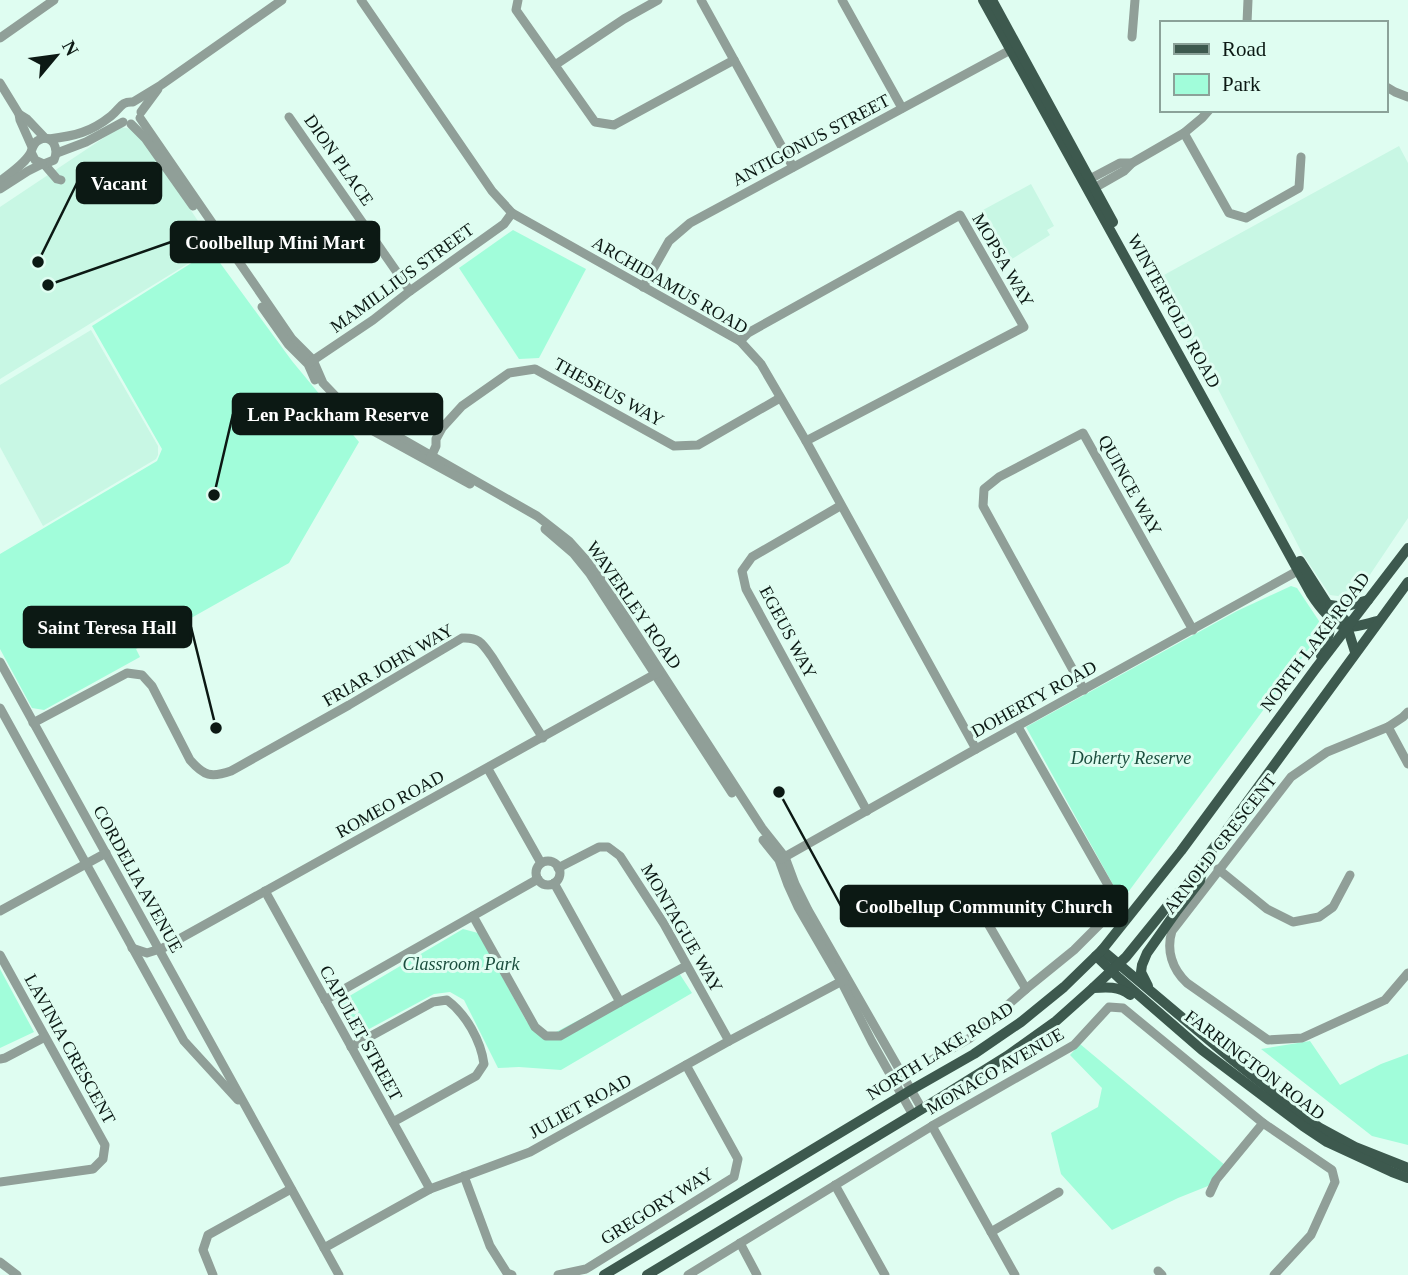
<svg xmlns="http://www.w3.org/2000/svg" width="1408" height="1275" font-family="Georgia,serif">
	<rect width="100%" height="100%" fill="#dffdf1"/>
	<g fill="#c8f7e4">
		<path d="M120 127 138 130 215 247 0 379V207Z"/>
		<path d="M1399 146 1408 163V518L1359 591 1345 597 1330 595 1302 553 1217 387 1181 332 1153 281Z"/>
		<path d="M1031 184 1054 226 1047 230 1050 235 1012 259 983 210Z"/>
		<path d="M91 330 158 446V455L156 459 43 526 0 447V385Z"/>
	</g>
	<g fill="#a1fdda">
		<path d="M513 230 586 269 539 358 519 359 459 268Z"/>
		<path d="M215 256 292 361 359 442 289 563 136 649 140 657 44 710 32 708 0 649V554L157 461 162 449 92 326 193 262Z"/>
		<path d="M1291 586 1297 588 1319 621V635L1126 895 1116 890 1026 727 1237 611Z"/>
		<path d="M463 929 478 933 527 1022 539 1035 556 1032 611 1003 679 973 692 993 561 1070 519 1067 498 1068 464 1000 450 992 434 994 358 1035 351 1032 339 1009 341 1001Z"/>
		<path d="M0 969 34 1032 0 1048Z"/>
		<path d="M1310 1041 1340 1085 1381 1064 1408 1054V1145L1372 1136 1261 1049Z"/>
		<path d="M1080 1044 1226 1166 1208 1186 1178 1198 1112 1230 1061 1174 1051 1133 1098 1107 1102 1088 1070 1055Z"/>
	</g>
	<g fill="none" stroke-linecap="round" stroke-linejoin="round">
		<g stroke="#909f98" stroke-width="9">
			<path d="M361 0 492 191 512 213 740 341 761 364 806 441 976 749"/>
			<path d="M518 0 516 10 595 122 614 125 734 60"/>
			<path d="M701 0 793 167"/>
			<path d="M842 0 902 108"/>
			<path d="M1247 23 1248 0"/>
			<path d="M1132 37 1135 0"/>
			<path d="M0 38 54 0"/>
			<path d="M555 65 624 19 658 0"/>
			<path d="M0 83 19 114 20 120 32 147"/>
			<path d="M1385 86 1395 92 1408 97"/>
			<path d="M141 112 158 89"/>
			<path d="M19 114 27 119 45 138"/>
			<path d="M289 117 410 291"/>
			<path d="M140 118 292 339 313 360 323 383 346 407 537 516 569 541 595 570 762 828 785 857 795 884 808 910 922 1109"/>
			<path d="M131 124 145 138 193 206"/>
			<path d="M1184 133 1229 213 1246 218 1299 188 1301 157"/>
			<path d="M49 139C75 136 91 132 111 116 120 109 121 101 133 102L161 85 282 0"/>
			<path d="M57 153 86 142 123 122"/>
			<path d="M44 164 57 179 61 180"/>
			<path d="M0 181C11 173 23 165 30 154 33 149 32 143 39 140 53 133 59 149 54 160L44 164 35 160 31 152"/>
			<path d="M1086 181 1120 163H1132"/>
			<path d="M0 189 28 171 42 164"/>
			<path d="M1089 191 1124 171 1132 163 1184 133 1202 118 1209 110"/>
			<path d="M643 287 669 241 690 223 1016 47"/>
			<path d="M262 307 288 344 308 364 315 380"/>
			<path d="M740 341 748 333 960 215 1024 327 806 441"/>
			<path d="M309 363 373 320 410 291 504 224 512 213"/>
			<path d="M335 404 346 416 470 484"/>
			<path d="M430 459 436 446V439L442 428 462 406 509 373 535 369 674 446 698 445 780 398"/>
			<path d="M840 506 752 557 742 571 746 589 867 811"/>
			<path d="M545 529 573 553 590 574 732 793"/>
			<path d="M0 662 339 1275"/>
			<path d="M1084 690 983 506 984 489 999 477 1083 433 1193 630"/>
			<path d="M0 708 184 1041 238 1100"/>
			<path d="M1408 712 1403 717 1388 727 1408 764"/>
			<path d="M33 723 127 673 142 675 152 686 190 760C204 776 211 778 231 771L349 705 462 638C479 637 482 643 492 657L543 738"/>
			<path d="M1388 727 1327 752 1291 777 1172 931C1166 950 1172 969 1187 983L1268 1040 1302 1038 1385 1000 1408 973"/>
			<path d="M488 769 541 863"/>
			<path d="M763 840 779 860 788 885 798 907 841 981 872 1042 913 1115"/>
			<path d="M781 859 976 749 1303 568"/>
			<circle cx="548" cy="873" r="12"/>
			<path d="M558 868 599 847H608L620 856 664 924 729 1041"/>
			<path d="M1218 869 1267 909 1293 922 1319 917 1333 907 1350 875"/>
			<path d="M554 883 620 1002 686 966"/>
			<path d="M265 891 430 1189"/>
			<path d="M0 911 106 853"/>
			<path d="M473 916 535 1027 546 1036H560L620 1002"/>
			<path d="M934 917 972 896 1026 989"/>
			<path d="M132 948 147 953 163 948 659 672"/>
			<path d="M0 955 105 1145 103 1159 93 1169 0 1182"/>
			<path d="M325 1000 538 879"/>
			<path d="M351 1047 433 1002 447 1000C466 1014 481 1041 484 1064L476 1076 393 1122"/>
			<path d="M0 1059 5 1058 45 1037"/>
			<path d="M930 1061 970 1038 1026 989 1074 950 1105 919 1111 907 1112 892 1018 727"/>
			<path d="M932 1126 1015 1275"/>
			<path d="M464 1176 490 1246 507 1273 512 1275"/>
			<path d="M835 1185 885 1275"/>
			<path d="M1210 1193 1216 1180 1263 1123"/>
			<path d="M991 1232 1059 1192"/>
			<path d="M740 1243 757 1275"/>
			<path d="M324 1248 430 1189 530 1152 729 1041 844 980"/>
			<path d="M0 1262 17 1275"/>
			<path d="M1158 1271 1162 1275"/>
			<path d="M213 1275 203 1250 208 1235 291 1189"/>
			<path d="M558 1275 586 1269 734 1177 738 1159 686 1065"/>
			<path d="M688 1275 932 1126 1074 1045 1109 1007 1123 1008 1263 1123 1332 1170 1335 1182 1311 1235 1274 1275"/>
		</g>
		<g stroke="#3d594e" stroke-width="10">
			<path d="M983 0 1311 594C1318 605 1335 628 1349 627 1358 627 1369 623 1378 621"/>
			<path d="M992 0 1113 222"/>
			<path d="M1300 561 1328 605 1345 620 1355 652"/>
			<path d="M1330 605 1344 607 1368 600"/>
			<path d="M1321 656 1329 634 1331 617"/>
			<path d="M1102 950 1229 1057 1299 1113 1320 1128 1355 1147 1408 1168"/>
			<path d="M1096 956 1119 978 1202 1050 1303 1126 1327 1142 1392 1172 1408 1178"/>
			<path d="M1148 986 1141 972 1142 965 1147 953 1176 912 1200 881 1204 862"/>
			<path d="M1093 988C1106 987 1119 986 1130 995"/>
			<path d="M604 1275 911 1090 974 1054 1021 1022 1064 987 1102 950 1181 851 1316 668 1408 548"/>
			<path d="M647 1275 922 1109 1007 1056 1056 1021 1093 988 1126 957 1204 861 1408 582"/>
		</g>
	</g>
	<g text-anchor="middle" stroke-width="6" stroke-linejoin="round" paint-order="stroke">
		<g font-size="18" fill="#0c1914" stroke="#dffdf1">
			<text transform="translate(811 140) rotate(-28)" y="6">ANTIGONUS STREET</text>
			<text transform="translate(339 160) rotate(55)" y="6">DION PLACE</text>
			<text transform="translate(1003 260) rotate(60)" y="6">MOPSA WAY</text>
			<text transform="translate(402 278) rotate(-36)" y="6">MAMILLIUS STREET</text>
			<text transform="translate(670 285) rotate(30)" y="6">ARCHIDAMUS ROAD</text>
			<text transform="translate(1174 311) rotate(61)" y="6">WINTERFOLD ROAD</text>
			<text transform="translate(609 392) rotate(29)" y="6">THESEUS WAY</text>
			<text transform="translate(1130 485) rotate(61)" y="6">QUINCE WAY</text>
			<text transform="translate(634 605) rotate(55)" y="6">WAVERLEY ROAD</text>
			<text transform="translate(788 632) rotate(62)" y="6">EGEUS WAY</text>
			<text transform="translate(1315 642) rotate(-53)" y="6">NORTH LAKE ROAD</text>
			<text transform="translate(388 665) rotate(-30)" y="6">FRIAR JOHN WAY</text>
			<text transform="translate(1034 699) rotate(-29)" y="6">DOHERTY ROAD</text>
			<text transform="translate(390 804) rotate(-29)" y="6">ROMEO ROAD</text>
			<text transform="translate(1220 844) rotate(-52)" y="6">ARNOLD CRESCENT</text>
			<text transform="translate(138 879) rotate(61)" y="6">CORDELIA AVENUE</text>
			<text transform="translate(682 928) rotate(60)" y="6">MONTAGUE WAY</text>
			<text transform="translate(361 1033) rotate(61)" y="6">CAPULET STREET</text>
			<text transform="translate(70 1049) rotate(61)" y="6">LAVINIA CRESCENT</text>
			<text transform="translate(940 1051) rotate(-32)" y="6">NORTH LAKE ROAD</text>
			<text transform="translate(1255 1065) rotate(37)" y="6">FARRINGTON ROAD</text>
			<text transform="translate(995 1071) rotate(-30)" y="6">MONACO AVENUE</text>
			<text transform="translate(580 1106) rotate(-29)" y="6">JULIET ROAD</text>
			<text transform="translate(657 1206) rotate(-32)" y="6">GREGORY WAY</text>
		</g>
		<g font-size="18" font-style="italic" fill="#1a4d3d" stroke="#dffdf1">
			<text x="1131" y="764">Doherty Reserve</text>
			<text x="461" y="970">Classroom Park</text>
		</g>
	</g>
	<path fill="none" stroke="#0c1914" stroke-width="2.5" d="M38 262L77 183M48 285L171 242M214 495L233 414M216 728L191 627M779 792L841 906"/>
	<g fill="#0c1914" stroke="#dffdf1" stroke-width="2.5">
		<circle cx="38" cy="262" r="7"/>
		<circle cx="48" cy="285" r="7"/>
		<circle cx="214" cy="495" r="7"/>
		<circle cx="216" cy="728" r="7"/>
		<circle cx="779" cy="792" r="7"/>
	</g>
	<g fill="#0c1914" stroke="#0c1914" stroke-width="2.5">
		<rect x="77" y="163" width="84" height="40" rx="7"/>
		<rect x="171" y="222" width="208" height="40" rx="7"/>
		<rect x="233" y="394" width="209" height="40" rx="7"/>
		<rect x="24" y="607" width="167" height="40" rx="7"/>
		<rect x="841" y="886" width="286" height="40" rx="7"/>
	</g>
	<g font-size="19" text-anchor="middle" font-weight="bold" fill="#fff">
		<text x="119" y="190">Vacant</text>
		<text x="275" y="249">Coolbellup Mini Mart</text>
		<text x="338" y="421">Len Packham Reserve</text>
		<text x="107" y="634">Saint Teresa Hall</text>
		<text x="984" y="913">Coolbellup Community Church</text>
	</g>
	<rect x="1160" y="21" width="228" height="91" fill="#dffdf1" stroke="#8ba299" stroke-width="2"/>
	<rect x="1174" y="44" width="35" height="10" fill="#3d594e" stroke="#8ba299" stroke-width="2"/>
	<text x="1222" y="56" font-size="21" fill="#0c1914">Road</text>
	<rect x="1174" y="74" width="35" height="21" fill="#a1fdda" stroke="#8ba299" stroke-width="2"/>
	<text x="1222" y="91" font-size="21" fill="#0c1914">Park</text>
	<g transform="translate(56 56) rotate(61)" stroke="#dffdf1" stroke-width="5" paint-order="stroke">
	<path d="M0-5L12 26L0 18L-12 26Z" fill="#0c1914"/>
	<text y="-10" font-size="19" font-weight="bold" text-anchor="middle" fill="#0c1914">N</text>
	</g>
</svg>
